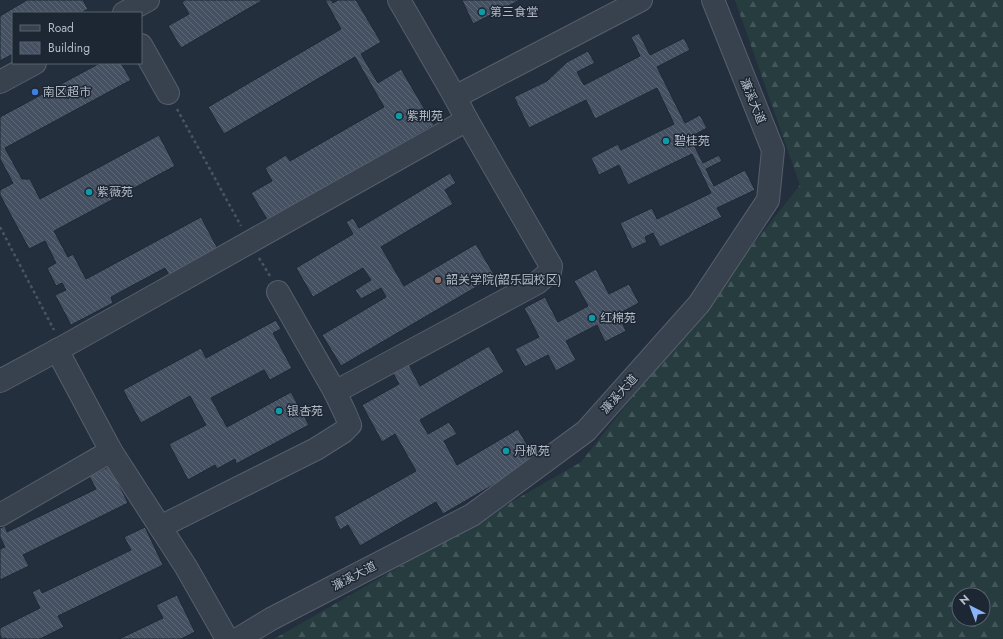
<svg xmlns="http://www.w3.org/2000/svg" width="1003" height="639" font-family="Jost,'Noto Sans SC',sans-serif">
	<defs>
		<pattern id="forest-firs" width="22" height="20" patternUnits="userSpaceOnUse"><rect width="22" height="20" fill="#263c3f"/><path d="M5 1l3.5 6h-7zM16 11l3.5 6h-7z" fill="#435659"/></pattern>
		<pattern id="building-back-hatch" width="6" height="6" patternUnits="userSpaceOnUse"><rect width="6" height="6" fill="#455162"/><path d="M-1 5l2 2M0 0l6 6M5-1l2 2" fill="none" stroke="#5d6877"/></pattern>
	</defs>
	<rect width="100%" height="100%" fill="#242f3e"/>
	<path fill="url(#forest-firs)" fill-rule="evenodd" d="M735 0H1003V639H274L581 462 800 185ZM959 595H983V619H959Z"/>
	<g fill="url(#building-back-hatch)" stroke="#1f2835">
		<path d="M27 0H83L88 9 81 13H13V54L0 61V16Z"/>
		<path d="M185 0H263L181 48 168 26 189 14 182 2Z"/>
		<path d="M325 0H331L333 3 338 0H356L381 42 361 54 378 83 401 69 434 125 268 221 251 193 272 181 265 168 286 155 290 161 384 107 355 57 224 134 208 107 341 29Z"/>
		<path d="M462 0H520L473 24Z"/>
		<path d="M639 33 650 55 684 38 690 50 657 67 685 123 700 115 707 128 690 137 703 163 719 155 722 161 706 169 714 186 745 170 755 190 717 208 722 217 660 247 653 233 645 237 647 242 632 249 620 223 652 208 657 219 711 193 692 154 628 185 619 165 599 175 591 158 618 144 621 150 674 124 657 88 595 119 586 100 529 128 514 97 547 81 567 62 588 51 595 63 577 72 584 85 640 56 631 37Z"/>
		<path d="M100 63H121L131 80 5 148 22 179H30L40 199 159 135 175 166 54 231 68 257 73 254 86 279 201 217 218 249 169 275 165 268 111 297 113 303 71 325 55 295 66 290 62 283 56 286 47 268 56 263 45 241 29 249 0 195V190L13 183 0 159V117Z"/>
		<path d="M450 173 456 183 445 190 453 204 381 247 404 286 476 244 495 276 341 366 322 335 386 297 381 288 361 299 355 290 371 280 363 268 313 297 296 268 353 234 346 222 353 218 359 228Z"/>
		<path d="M596 269 609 294 629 284 639 303 618 314 626 331 605 342 597 325 566 341 576 360 556 371 548 355 525 367 515 349 539 337 524 308 545 297 558 322 588 306 574 281Z"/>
		<path d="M276 320 281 329 273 333 292 368 270 380 264 370 211 398 227 427 291 392 309 425 236 464 235 459 217 469 215 465 188 480 169 444 206 425 190 396 141 423 123 390 201 348 206 358Z"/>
		<path d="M489 346 504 372 420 420 428 434 449 422 457 434 444 441 457 465 518 429 536 460 443 514 436 502 360 546 348 525 340 530 334 517 416 471 395 434 382 442 362 405 399 384 390 368 406 359 420 386Z"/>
		<path d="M110 466 128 503 23 555 29 566 0 580V549L5 547 0 537V528L5 526 7 532 96 489 89 476Z"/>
		<path d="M145 527 163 565 58 616 64 627 40 639H6V638L2 639 0 635V628L40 608 32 592 40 588 42 593 131 550 124 537Z"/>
		<path d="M177 595 195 632 181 639H119L163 618 156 605Z"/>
	</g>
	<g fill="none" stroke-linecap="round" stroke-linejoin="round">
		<defs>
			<g id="minor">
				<path d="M124 13 148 0"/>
				<path d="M141 45 168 93"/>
				<path d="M0 82 35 63"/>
				<path d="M455 97 641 0"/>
				<path d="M278 292 335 392"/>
				<path d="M57 350 111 451 186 567 227 639"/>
				<path d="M0 381 63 347 467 120"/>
				<path d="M0 515 111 451"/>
				<path d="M160 527 316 449 343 432 350 425 345 413 335 392 537 283 550 272 551 266 467 120 455 97 399 0"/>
				<path d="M238 639 271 619 472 515 586 431 699 304 768 200 773 150 713 0"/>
			</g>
		</defs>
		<use href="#minor" stroke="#565f6c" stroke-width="24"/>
		<g stroke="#44595c" stroke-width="2.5" stroke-dasharray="3 3" stroke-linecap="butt">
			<path d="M177 109 241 226"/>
			<path d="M0 227 54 330"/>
			<path d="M259 258 270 276"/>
		</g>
		<use href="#minor" stroke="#38414e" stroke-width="22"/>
	</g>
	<g fill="#0f9aa8" stroke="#1d2633" stroke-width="1.5">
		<circle cx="482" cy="12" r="4"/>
		<circle cx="399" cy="116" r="4"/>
		<circle cx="666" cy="141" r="4"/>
		<circle cx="89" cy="192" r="4"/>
		<circle cx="592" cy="318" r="4"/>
		<circle cx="279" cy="411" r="4"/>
		<circle cx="506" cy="451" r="4"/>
	</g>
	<circle fill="#3f7fe0" stroke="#1d2633" stroke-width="1.5" cx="35" cy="92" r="4"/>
	<circle fill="#8d6e63" stroke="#1d2633" stroke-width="1.5" cx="438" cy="280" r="4"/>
	<g text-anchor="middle" stroke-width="3" stroke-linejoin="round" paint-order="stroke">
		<g font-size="12" fill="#b4bcc9" stroke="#1d2633" text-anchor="start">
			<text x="490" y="16">第三食堂</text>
			<text x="43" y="96">南区超市</text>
			<text x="407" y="120">紫荆苑</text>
			<text x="674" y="145">碧桂苑</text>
			<text x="97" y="196">紫薇苑</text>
			<text x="446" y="284">韶关学院(韶乐园校区)</text>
			<text x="600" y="322">红棉苑</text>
			<text x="287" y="415">银杏苑</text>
			<text x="514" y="455">丹枫苑</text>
		</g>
		<g font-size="12" fill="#b4bcc9" stroke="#1d2633">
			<text transform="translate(753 101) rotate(68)" y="4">濂溪大道</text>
			<text transform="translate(619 394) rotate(-48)" y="4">濂溪大道</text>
			<text transform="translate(354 576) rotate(-27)" y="4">濂溪大道</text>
		</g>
	</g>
	<rect x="12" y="12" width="130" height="52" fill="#1d2633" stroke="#59626f"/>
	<rect x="20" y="25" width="20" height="6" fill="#38414e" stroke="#59626f"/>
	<text x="48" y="32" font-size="12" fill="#b4bcc9">Road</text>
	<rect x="20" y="42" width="20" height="12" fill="url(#building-back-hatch)" stroke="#59626f"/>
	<text x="48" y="52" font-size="12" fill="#b4bcc9">Building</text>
	<g transform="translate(971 607) rotate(318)"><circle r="19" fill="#1d2633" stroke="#59626f"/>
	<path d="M0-3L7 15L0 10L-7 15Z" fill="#8ab4f8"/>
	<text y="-6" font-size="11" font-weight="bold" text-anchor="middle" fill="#b4bcc9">N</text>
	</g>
</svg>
